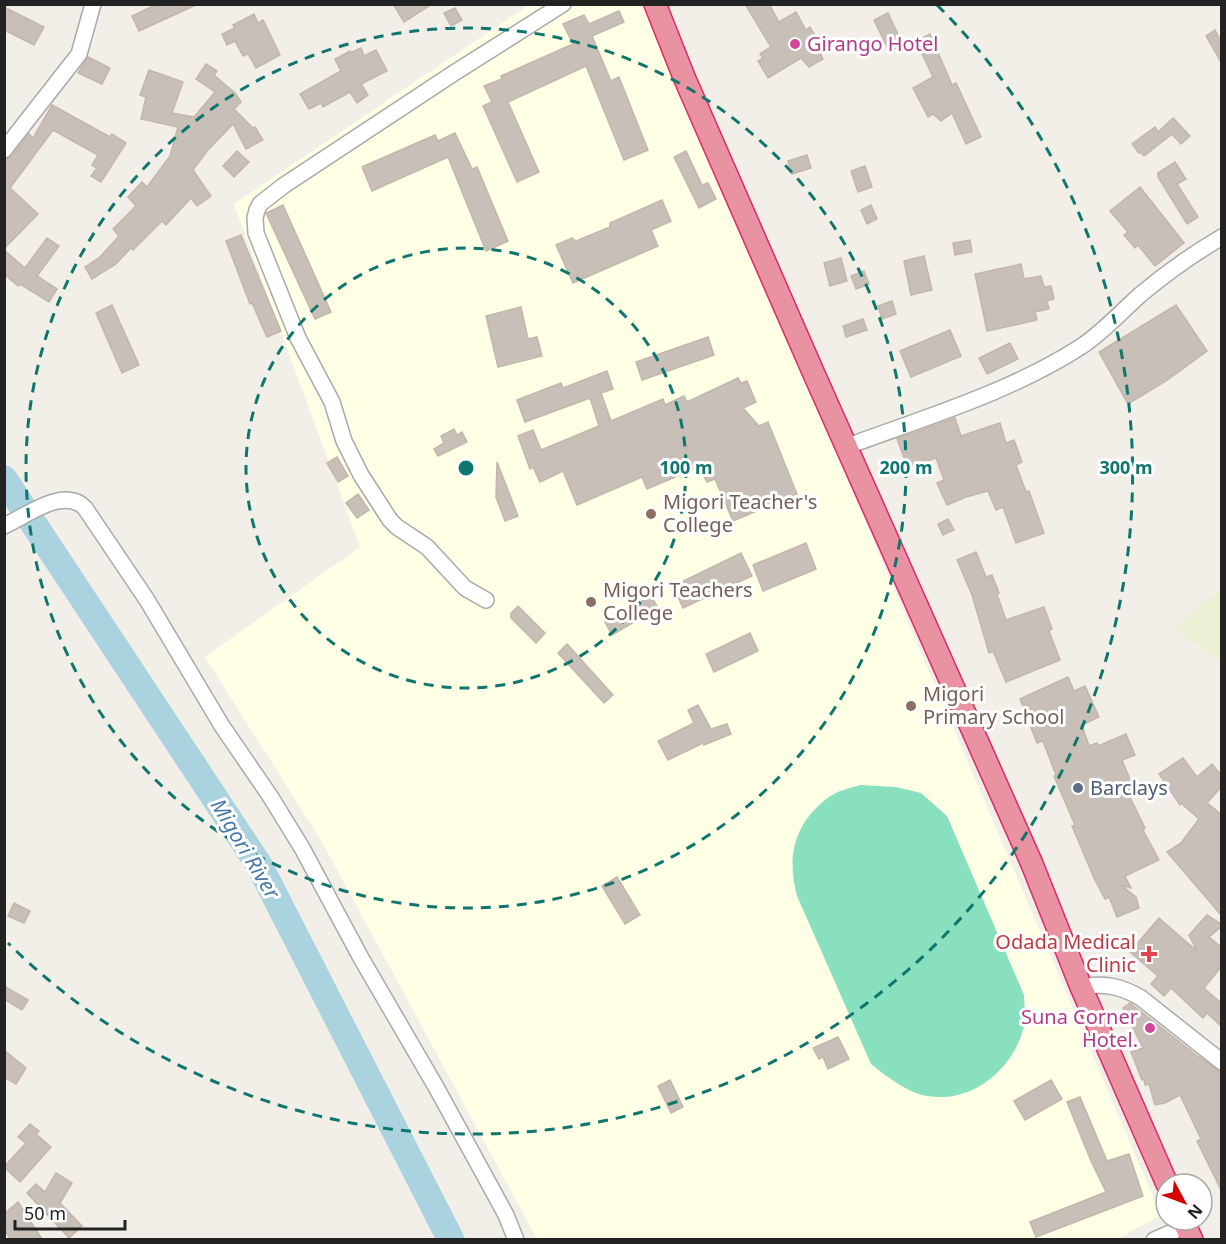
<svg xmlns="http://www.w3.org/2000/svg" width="1226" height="1244" font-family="'Noto Sans',sans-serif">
	<rect width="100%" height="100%" fill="#f2efe9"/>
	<path fill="#ffffe5" d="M529 5H645L1161 1215 1115 1240 537 1239 322 842 205 657 360 547 234 204Z"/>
	<path fill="#eef0d5" d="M1221 588V663L1174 628Z"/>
	<path fill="#88e0be" d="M860 785 896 787 921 793 947 816 1024 995C1024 1003 1026 1014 1025 1022 1016 1067 974 1104 927 1096 908 1093 886 1076 871 1064L797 896C786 855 795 822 829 797 837 791 850 788 860 785Z"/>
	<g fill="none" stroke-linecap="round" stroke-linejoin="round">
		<path stroke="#aad3df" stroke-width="27" d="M4 479 259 865 451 1240"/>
	</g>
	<g fill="#c7bfb8" stroke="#c4b6ab" stroke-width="1.5">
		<path d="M157 4H198L139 31 132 16Z"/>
		<path d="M393 4H432L404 22Z"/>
		<path d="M745 4H769L779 22 796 12 806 30 810 27 823 49 819 51 823 59 809 67 801 58 768 78 758 61 763 58 760 54 771 47Z"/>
		<path d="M4 7 44 27 34 45 4 30Z"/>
		<path d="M455 8 462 20 451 26 444 13Z"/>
		<path d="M619 11 624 22 592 36 611 81 619 77 648 150 624 160 586 66 508 102 539 172 517 182 483 106 492 102 484 86 502 79 501 76 573 44 563 24 584 15 589 24Z"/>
		<path d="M888 13 903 45 889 51 874 20Z"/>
		<path d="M254 14 258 23 263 20 280 55 256 68 248 54 243 56 235 41 227 45 222 34 235 28 233 25Z"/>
		<path d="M1215 30 1221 41V62L1206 36Z"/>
		<path d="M930 34 952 85 956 83 981 137 966 144 952 113 941 121 933 114 928 117 913 88 933 77 916 41Z"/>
		<path d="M361 48 364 56 376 50 387 71 361 84 368 95 357 103 350 92 323 107 321 103 309 109 300 94 341 71 335 59 350 51V53Z"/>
		<path d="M88 57 110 68 102 84 78 73Z"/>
		<path d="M206 64 217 71 214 75 235 93 241 102 234 109 253 128 255 127 263 140 246 149 233 124 207 151 193 170 211 196 197 206 191 198 166 225 162 221 133 250 131 248 116 264 92 279 85 267 99 258 119 236 113 229 136 206 128 197 142 182 147 187 170 156 178 127 141 119 146 97 140 95 149 70 183 82 172 113 194 117 215 92 196 79Z"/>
		<path d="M52 105 110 137 112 134 126 143 101 182 91 176 97 168 92 165 98 155 53 130 10 188 38 214 4 249V160L12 156 29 134 33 138Z"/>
		<path d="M1173 118 1190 136 1181 144 1172 134 1144 156 1140 152 1139 153 1132 144 1155 127 1158 132Z"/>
		<path d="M455 133 472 169 477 167 508 241 486 251 448 157 372 191 362 167 435 135 438 141Z"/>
		<path d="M237 151 249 162 234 177 223 166Z"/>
		<path d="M686 151 702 185 708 183 716 199 699 208 674 157Z"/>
		<path d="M807 155 811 168 792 174 788 161Z"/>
		<path d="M1175 162 1186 179 1177 184 1198 217 1187 224 1158 177V173Z"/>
		<path d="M865 166 872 187 858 192 851 171Z"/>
		<path d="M1140 187 1184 243 1155 266 1138 245 1135 248 1124 235 1128 232 1110 211Z"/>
		<path d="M662 200 671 221 651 230 658 246 573 283 556 245 572 238 576 241 610 227V223Z"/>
		<path d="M283 205 331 312 315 319 266 213Z"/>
		<path d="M871 205 877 219 867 224 861 210Z"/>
		<path d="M241 235 281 331 267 337 252 303 250 304 226 241Z"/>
		<path d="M47 238 59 246 37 276 57 289 49 302 20 284 18 286 4 274V250L25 268Z"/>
		<path d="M970 240 972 252 955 255 953 243Z"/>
		<path d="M924 256 932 290 911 295 904 261Z"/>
		<path d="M841 258 847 281 830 286 824 263Z"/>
		<path d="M1021 264 1024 279 1041 276 1044 287 1051 286 1054 299 1047 301 1049 309 1035 312 1037 320 987 331 975 274Z"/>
		<path d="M864 271 869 284 856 289 851 276Z"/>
		<path d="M892 301 896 314 882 319 878 306Z"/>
		<path d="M112 305 139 365 122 373 96 313Z"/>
		<path d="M1176 305 1207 351 1166 381 1128 404 1099 352Z"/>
		<path d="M521 307 528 339 537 337 542 356 498 367 486 316Z"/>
		<path d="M863 319 867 330 846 337 843 326Z"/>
		<path d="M950 330 961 356 911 377 900 351Z"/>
		<path d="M708 337 714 355 642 380 636 362Z"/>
		<path d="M1010 343 1018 359 987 374 979 358Z"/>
		<path d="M607 371 613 389 601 393 611 421 663 399 665 405 684 396 687 402 738 378 741 383 747 381 756 402 743 408 759 426 768 422 797 494 733 521 715 479 707 482 699 467 647 489 642 477 577 505 563 471 540 482 533 467 530 469 518 436 533 430 541 450 599 426 590 398 525 422 517 400 561 383 563 388Z"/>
		<path d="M955 418 961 436 1000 423 1006 443 1014 440 1022 462 1016 465 1026 492 1029 491 1044 533 1016 543 1003 507 996 510 988 491 966 497 947 505 937 483 944 480 936 458 908 468 897 439Z"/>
		<path d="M454 429 457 435 462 432 467 442 438 456 434 449 444 443 441 436Z"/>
		<path d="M337 457 348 476 338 482 327 463Z"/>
		<path d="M497 462 518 516 505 521 496 497Z"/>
		<path d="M358 494 369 510 357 518 346 503Z"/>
		<path d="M948 519 954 530 943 535 938 524Z"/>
		<path d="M806 543 816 569 763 591 753 565Z"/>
		<path d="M976 552 986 577 992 575 999 593 997 594 1006 620 1044 607 1052 629 1049 631 1060 660 1006 682 993 651 989 653 972 595 957 560Z"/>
		<path d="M741 553 752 576 683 608 673 586Z"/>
		<path d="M651 596 658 608 612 635 605 622Z"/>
		<path d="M518 606 545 633 536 643 511 618V613Z"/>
		<path d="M750 633 758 651 714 672 706 654Z"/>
		<path d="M567 644 613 695 604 703 558 653Z"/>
		<path d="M1068 677 1074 691 1085 686 1099 717 1082 725 1089 746 1097 743 1098 746 1126 734 1135 755 1122 760 1136 794 1130 797 1145 828 1143 830 1159 860 1125 876 1131 888 1121 885 1136 897 1139 908 1117 917 1109 897 1105 899 1094 878 1072 826 1075 825 1054 776 1056 775 1043 741 1037 743 1020 699Z"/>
		<path d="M698 705 711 729 727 724 731 734 704 745 703 743 668 760 658 741 694 723 688 710Z"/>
		<path d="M1183 758 1197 777 1212 764 1221 775V787L1207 803 1221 814V915L1167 852 1181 843 1199 819 1181 803 1180 805 1159 774Z"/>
		<path d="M617 877 640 915 625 924 602 886Z"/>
		<path d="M14 903 30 911 24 923 8 916Z"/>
		<path d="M1207 915 1221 924V927L1209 937 1221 947V967L1204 988 1221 1003V1026L1207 1013 1203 1018 1171 988 1164 996 1151 984 1158 976 1130 952 1159 918 1197 951 1189 935Z"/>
		<path d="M4 986 28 1000 22 1010 4 999Z"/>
		<path d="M1130 1003 1195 1054 1221 1072V1190L1197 1141 1201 1139 1180 1095 1165 1103 1155 1105 1149 1084 1145 1085 1144 1079 1142 1080 1131 1052 1143 1048 1123 1008Z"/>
		<path d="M838 1037 849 1059 828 1069 823 1057 819 1059 813 1048Z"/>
		<path d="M4 1050 26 1068 16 1084 4 1077Z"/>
		<path d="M670 1080 683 1107 671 1113 658 1086Z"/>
		<path d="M1051 1080 1062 1099 1025 1120 1014 1101Z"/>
		<path d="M1080 1097 1107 1161 1129 1154 1143 1196 1036 1237 1030 1222 1106 1192 1091 1161 1067 1102Z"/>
		<path d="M30 1124 39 1131 36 1134 51 1147 20 1182 4 1167 26 1143 18 1137Z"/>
		<path d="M56 1173 72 1183 60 1203 82 1226 69 1238 27 1193 36 1184 45 1192Z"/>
		<path d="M18 1202 42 1239H11L4 1230V1214Z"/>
	</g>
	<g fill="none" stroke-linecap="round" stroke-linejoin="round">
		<defs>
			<g id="minor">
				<path d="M4 150 79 54 93 4"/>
				<path d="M848 446C926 417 1011 392 1082 346 1103 332 1121 312 1140 295 1166 273 1193 254 1222 237"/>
				<path d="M4 526C26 516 64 486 85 508L147 600 222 726 270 796 302 848 361 958 436 1087 482 1171 506 1215 516 1240"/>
				<path d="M486 600 465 588 427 547 397 527 390 520 361 475 344 441 332 402 298 338 256 233 255 218 257 210 260 204 283 186 454 73 563 4"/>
				<path d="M1081 987C1104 983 1121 986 1141 998L1222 1062"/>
				<path d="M1154 1240 1186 1226"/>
			</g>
			<g id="highway">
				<path d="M655 4 684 77 814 374 1032 864 1081 987 1167 1184"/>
				<path d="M1183 1220 1192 1240"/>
			</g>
		</defs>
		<use href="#minor" stroke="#a9a9a9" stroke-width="18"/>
		<use href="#highway" stroke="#dc2a67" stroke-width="24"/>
		<use href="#minor" stroke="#fff" stroke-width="15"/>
		<use href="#highway" stroke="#e892a2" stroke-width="21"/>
	</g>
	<g fill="none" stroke="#0f766e" stroke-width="3" stroke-dasharray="10 8">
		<circle cx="466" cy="468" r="220"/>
		<circle cx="466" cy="468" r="440"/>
		<path d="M937 5A660 660 0 0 1 8 943"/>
	</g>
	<g fill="#d1479c" stroke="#fff" stroke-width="2">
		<circle cx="795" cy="44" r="6"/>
		<circle cx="1150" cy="1028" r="6"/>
	</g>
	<g fill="#8d6e63" stroke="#fff" stroke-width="2">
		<circle cx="651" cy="514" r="6"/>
		<circle cx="591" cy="602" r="6"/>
		<circle cx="911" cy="706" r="6"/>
	</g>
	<circle fill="#5c6f8a" stroke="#fff" stroke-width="2" cx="1078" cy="788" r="6"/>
	<path fill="#e0444e" stroke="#fff" stroke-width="2" d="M1146 945h6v6h6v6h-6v6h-6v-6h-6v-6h6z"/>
	<g text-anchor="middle" stroke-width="6" stroke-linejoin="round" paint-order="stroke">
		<g font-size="20" fill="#b23c85" stroke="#fff" text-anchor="start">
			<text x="807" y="51">Girango Hotel</text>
			<text x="1138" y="1024" text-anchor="end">Suna Corner<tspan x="1138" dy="23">Hotel.</tspan></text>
		</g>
		<g font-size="20" fill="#785e54" stroke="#fff" text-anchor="start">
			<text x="663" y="509">Migori Teacher's<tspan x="663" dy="23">College</tspan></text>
			<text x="603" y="597">Migori Teachers<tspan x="603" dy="23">College</tspan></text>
			<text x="923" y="701">Migori<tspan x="923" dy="23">Primary School</tspan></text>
		</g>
		<g font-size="20" fill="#4e5e75" stroke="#fff" text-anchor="start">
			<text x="1090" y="795">Barclays</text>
		</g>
		<g font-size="20" fill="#be3a42" stroke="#fff" text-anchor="end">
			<text x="1136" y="949">Odada Medical<tspan x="1136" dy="23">Clinic</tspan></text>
		</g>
		<g font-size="21" font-style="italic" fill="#4a7aab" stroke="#fff">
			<text transform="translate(245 849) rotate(59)" y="7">Migori River</text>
		</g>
	</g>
	<circle cx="466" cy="468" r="9" fill="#0f766e" stroke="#fff" stroke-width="3"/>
	<g font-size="18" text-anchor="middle" font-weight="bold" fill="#0f766e" stroke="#fff" stroke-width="6" stroke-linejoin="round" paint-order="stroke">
		<text x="686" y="474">100 m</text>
		<text x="906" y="474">200 m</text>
		<text x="1126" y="474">300 m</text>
	</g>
	<rect width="1226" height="1244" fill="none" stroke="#222222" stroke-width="12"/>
	<g transform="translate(1184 1202) rotate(131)"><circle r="28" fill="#ffffff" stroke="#a7a7a7" stroke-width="1.5"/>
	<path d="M0-4.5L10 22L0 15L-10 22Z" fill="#d40000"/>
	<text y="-9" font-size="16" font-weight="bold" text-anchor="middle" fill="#222222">N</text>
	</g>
	<path d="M15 1220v9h110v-9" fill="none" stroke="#222222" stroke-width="3"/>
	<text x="24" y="1220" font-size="18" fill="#222222" stroke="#ffffff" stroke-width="4.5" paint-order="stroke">50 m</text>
</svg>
